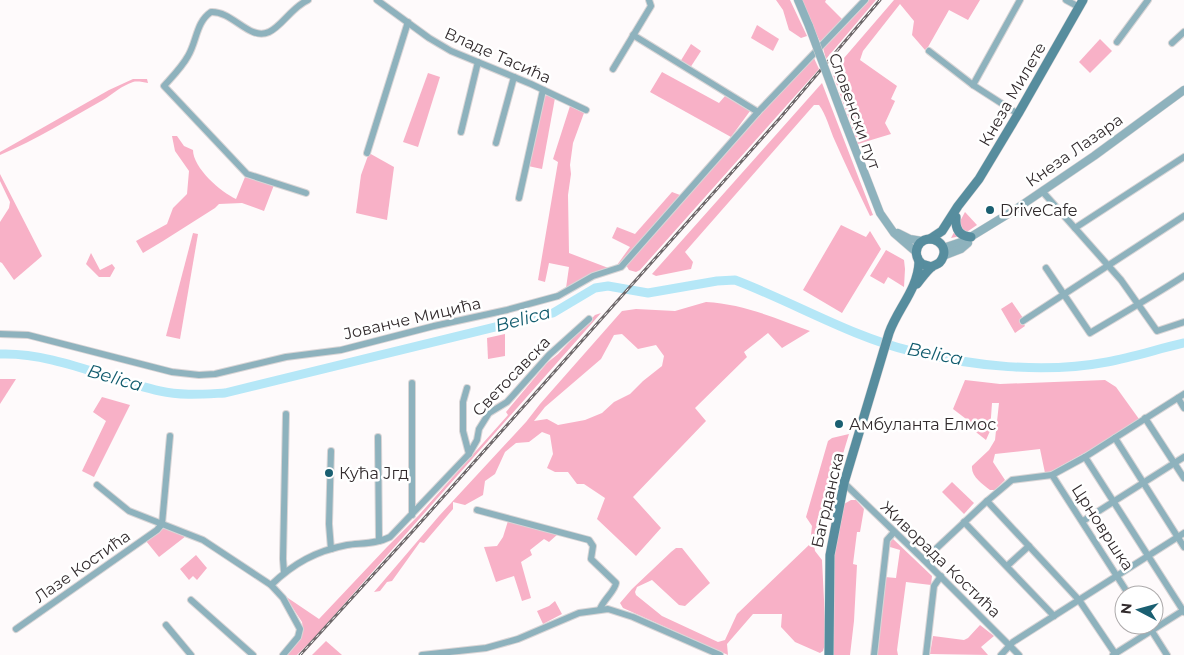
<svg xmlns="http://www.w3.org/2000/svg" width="1184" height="655" font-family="Montserrat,sans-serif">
	<rect width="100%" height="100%" fill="#fefafb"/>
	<g fill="#f8b1c7" fill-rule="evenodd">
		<path d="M776 0H790L807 36 801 38 789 30 783 10Z"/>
		<path d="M801 0H826L825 2 843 20 820 42Z"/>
		<path d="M868 0H876L826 59 823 48Z"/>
		<path d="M894 0H980L968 20 949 10 928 47 925 50 912 35 914 21 900 4 863 51 860 60 897 86 891 99 895 101 885 123 891 134 858 144 832 72Z"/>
		<path d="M757 25 779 39 773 51 751 38Z"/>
		<path d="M1100 39 1112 51 1090 73 1079 62Z"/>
		<path d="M691 44 701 51 690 68 680 62Z"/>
		<path d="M813 56 819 69 640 270 636 272 629 270 626 265 764 109Z"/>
		<path d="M662 72 719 103 725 96 750 111 731 137 650 92Z"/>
		<path d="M428 73 440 77 418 147 403 142Z"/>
		<path d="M133 79H147L148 83C143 82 137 81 133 82 121 86 113 94 103 100 69 119 36 140 0 155V152L109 90Z"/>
		<path d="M822 83 873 215 870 216C858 191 846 166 835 141 830 130 826 114 819 105H814L685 252 693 262 691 269 656 276 652 274Z"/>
		<path d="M547 95 555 98 542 169 528 166 544 97Z"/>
		<path d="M570 106 584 113 573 143 570 165 571 174 568 195 569 253 611 269 617 265 630 247 612 238 617 227 635 234 672 192 680 195 621 264C601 274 585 275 566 288L569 267 549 263 545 282 538 280 558 162 553 159Z"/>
		<path d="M172 136H177L184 146 193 150C193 168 221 192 236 199L245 177 274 185 264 211 242 203 219 204 215 208 163 241 143 253 136 241 167 224 173 208 187 194 189 171 175 151Z"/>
		<path d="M369 153 394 167 387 220 356 213 361 175Z"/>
		<path d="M0 174 42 256 14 280 2 263 0 262V222L9 208 10 202 0 181Z"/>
		<path d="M965 212 977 225 961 236 951 238Z"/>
		<path d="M841 225 866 237 870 231 881 249 842 313 803 290Z"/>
		<path d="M193 233 198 234 180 339 166 336Z"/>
		<path d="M886 250 904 260 905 269 904 287 888 277 884 284 870 276Z"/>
		<path d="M91 253 100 270 112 264 115 268 110 277H99L86 264Z"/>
		<path d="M706 302C743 304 775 318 810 331L782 348 768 333 744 352 747 357 695 408 706 421 633 497 661 528 636 556 597 519 605 498 584 484H577L568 472H555L547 468 553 454 550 435 542 432 529 442 516 443 505 452 495 474 485 481 483 495 465 505 453 502V509L424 543 420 542 392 581 387 582 380 591 374 592 439 516 526 422 540 404 622 311 636 309 675 311ZM622 334 638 349 656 345 664 356 662 366 643 381 630 394 614 402 602 413 585 420 558 425 547 419 534 421 545 407 601 359 614 335Z"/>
		<path d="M1012 302 1023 318 1021 319 1025 326 1015 333 1001 309Z"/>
		<path d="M601 313 315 637 297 655H286L303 629 302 622 285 596 319 619 387 547 419 515 508 415 506 412 547 363 558 354 595 315Z"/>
		<path d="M505 334V356L488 359 487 338Z"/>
		<path d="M0 379H16L0 404Z"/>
		<path d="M965 380 1000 384 1105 380 1116 387 1139 419 1108 440 1050 472 1045 473 1040 449 995 454 993 462 1005 480 995 490H990C982 483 971 477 972 466L989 450 995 440 999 403H992L990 431 986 440 972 429 974 425 953 409Z"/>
		<path d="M102 397 130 405 94 477 82 471 106 421 93 412Z"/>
		<path d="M849 434 839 467 828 483 814 545 815 551 822 560 826 640 823 651 820 653 795 642 781 627 782 614H753L727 644 728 655 623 608 620 603 632 589 671 552 676 548H682L710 583 685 606 679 605 652 580 637 587 635 592 636 595 662 616 718 642 725 640 737 614 810 544 812 526 806 517 828 441 832 438Z"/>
		<path d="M952 482 974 503 964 514 942 492Z"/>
		<path d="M851 500H856L864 509 860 532H857L853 564 857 565 854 621 850 655H834L832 557 844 504Z"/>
		<path d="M508 521 558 534 549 542 544 539 530 550 532 555 521 562 531 598 522 601 514 576 496 582 484 547 497 546 503 537Z"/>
		<path d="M164 528 186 536 159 557 146 541Z"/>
		<path d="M892 538 932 576 931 585 906 582 897 650 898 655H877L885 577 896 578 900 550 890 547V542Z"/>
		<path d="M196 555 207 568 197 580 193 576 189 580 180 569Z"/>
		<path d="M555 601 562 614 543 624 537 611 549 606Z"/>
		<path d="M980 625 994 636 981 647 988 655 930 654 933 636 964 640 968 638Z"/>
		<path d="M326 641 342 655H312Z"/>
	</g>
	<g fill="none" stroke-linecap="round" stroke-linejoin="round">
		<path stroke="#b5e7f7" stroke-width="9" d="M0 354C53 352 109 380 160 391 181 396 204 394 225 393L553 313 595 288 608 286 648 293 717 281 735 280C793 302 852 337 911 351 972 366 1044 374 1107 362 1133 357 1158 349 1184 343"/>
		<defs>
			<g id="minor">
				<path d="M377 0 429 38 451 51 531 84 586 110"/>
				<path d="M1066 0 1079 7"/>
				<path d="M633 35 758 112"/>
				<path d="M1117 42 1148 0"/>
				<path d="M1172 43 1184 32"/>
				<path d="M929 51 973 85 1018 114"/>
				<path d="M613 69 651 6 649 0"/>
				<path d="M973 85 1020 0"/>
				<path d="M461 132 478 62"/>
				<path d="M496 143 514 77"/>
				<path d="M367 153 408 22"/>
				<path d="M1042 191 1121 280 1157 331 1184 322"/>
				<path d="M306 193 247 174 164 86C172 77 182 67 188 56 197 41 196 22 211 12 233 11 249 41 269 32 282 26 292 7 308 0"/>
				<path d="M519 198 543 90"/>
				<path d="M1075 228 1184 157"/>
				<path d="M1046 268 1090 333C1122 314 1153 296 1184 276"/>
				<path d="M1023 321 1184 216"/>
				<path d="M0 334 28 335 172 372 199 375 215 374 286 357 341 350 434 326 507 310 558 296 593 276 621 267 758 112 865 0"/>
				<path d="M467 388 463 402V431L469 454"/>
				<path d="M1178 398 1184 408"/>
				<path d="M1145 418 1184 478"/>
				<path d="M378 437 379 541"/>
				<path d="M1115 438 1184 547"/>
				<path d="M1085 457 1184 612"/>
				<path d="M1052 475 1129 595"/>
				<path d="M844 483 924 560 1019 655"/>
				<path d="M97 485 129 511 203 540 271 585 283 598 300 629 298 637 283 655"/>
				<path d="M987 501 1079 600 1116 655"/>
				<path d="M477 510 589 540 593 546 591 559 616 583C615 591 604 599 600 609"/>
				<path d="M412 515V383"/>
				<path d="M1083 521 1184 457"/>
				<path d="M964 522 1054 616"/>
				<path d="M331 549 329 524 331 451"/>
				<path d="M924 560 987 501 1012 480 1052 475 1085 457 1184 394"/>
				<path d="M1007 566 1029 546"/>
				<path d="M284 572 283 559 286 414"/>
				<path d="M271 585C294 563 316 551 347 545 361 543 377 544 390 537L469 454 477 440 479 429 489 413 507 402 549 355 589 319"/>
				<path d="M191 600 253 655"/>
				<path d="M166 625 191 655"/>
				<path d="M1148 625 1167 655"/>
				<path d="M16 629 157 530 162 524 170 436"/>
				<path d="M422 655 486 648 518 639 579 613 608 609 633 617 720 655"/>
				<path d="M874 655 887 540 894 532"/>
				<path d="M926 655 934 586 941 576"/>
				<path d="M1001 655 1013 642 1184 533"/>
				<path d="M1113 655 1184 610"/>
			</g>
			<g id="tertiary">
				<path d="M798 0 809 26"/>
				<path d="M844 120 880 213 894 233 916 252"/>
				<path d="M898 233 910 239 922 241"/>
				<path d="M943 248 964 241 1013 211 1094 156 1184 90"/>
				<path d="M943 256 961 249 968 243"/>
			</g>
			<g id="secondary">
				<path d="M956 217C955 229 959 236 971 237"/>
				<path d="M930 239 942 231 958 206 979 179 1018 114 1083 0"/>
				<path d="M917 284C921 279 927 270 933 266 937 264 940 264 942 259 950 245 931 232 920 243 914 250 916 259 922 264L932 267"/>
				<path d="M829 655 830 555 844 483 889 333C898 308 918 289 919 262"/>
			</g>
		</defs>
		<use href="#minor" stroke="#d9d5d6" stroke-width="8"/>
		<use href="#tertiary" stroke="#d9d5d6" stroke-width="9"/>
		<use href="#secondary" stroke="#d9d5d6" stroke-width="10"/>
		<use href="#minor" stroke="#8eb2bd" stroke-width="6"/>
		<use href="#tertiary" stroke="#8eb2bd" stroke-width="8"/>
		<use href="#secondary" stroke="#578d9e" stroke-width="9"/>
		<defs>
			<path id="rail" d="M300 655 412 532 780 118 880 0"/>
		</defs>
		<use href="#rail" stroke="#6f696b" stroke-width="3"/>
		<use href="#rail" stroke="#fff" stroke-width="1" stroke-dasharray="4" stroke-linecap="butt"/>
		<defs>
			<path id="tertiary-bridge" d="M809 26 844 120"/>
		</defs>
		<use href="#tertiary-bridge" stroke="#d9d5d6" stroke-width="9" stroke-linecap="butt"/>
		<use href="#tertiary-bridge" stroke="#8eb2bd" stroke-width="8"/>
	</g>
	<g fill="#1a5f71" stroke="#fff" stroke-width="2">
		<circle cx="990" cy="210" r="5"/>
		<circle cx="839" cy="424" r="5"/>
		<circle cx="329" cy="473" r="5"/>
	</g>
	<g text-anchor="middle" stroke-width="5" stroke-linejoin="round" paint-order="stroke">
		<g font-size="16" fill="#322b2d" stroke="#fff">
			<text transform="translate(498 55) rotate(24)" y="6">Владе Тасића</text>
			<text transform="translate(1012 94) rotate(-60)" y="6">Кнеза Милете</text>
			<text transform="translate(855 111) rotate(70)" y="6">Словенски пут</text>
			<text transform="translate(1074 150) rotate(-35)" y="6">Кнеза Лазара</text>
			<text transform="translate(412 318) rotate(-13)" y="6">Јованче Мицића</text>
			<text transform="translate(511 376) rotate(-46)" y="6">Светосавска</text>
			<text transform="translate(827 500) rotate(-77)" y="6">Багрданска</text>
			<text transform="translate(1103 527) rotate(57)" y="6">Црновршка</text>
			<text transform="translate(941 559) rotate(44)" y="6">Живорада Костића</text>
			<text transform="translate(82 566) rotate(-35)" y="6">Лазе Костића</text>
		</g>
		<g font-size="16" fill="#322b2d" stroke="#fff" text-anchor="start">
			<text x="1000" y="216">DriveCafe</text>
			<text x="849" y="430">Амбуланта Елмос</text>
			<text x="339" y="479">Кућа Јгд</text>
		</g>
		<g font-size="18" font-style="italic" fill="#125c6e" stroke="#fff">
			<text transform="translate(523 319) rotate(-15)" y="6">Belica</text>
			<text transform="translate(935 354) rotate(11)" y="6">Belica</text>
			<text transform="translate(115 378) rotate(16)" y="6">Belica</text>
		</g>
	</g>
	<g transform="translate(1139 610) rotate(276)"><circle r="24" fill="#ffffff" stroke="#adaaab"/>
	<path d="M0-4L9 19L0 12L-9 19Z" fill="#1a5f71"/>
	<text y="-8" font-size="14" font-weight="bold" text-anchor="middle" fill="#322b2d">N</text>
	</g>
</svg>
